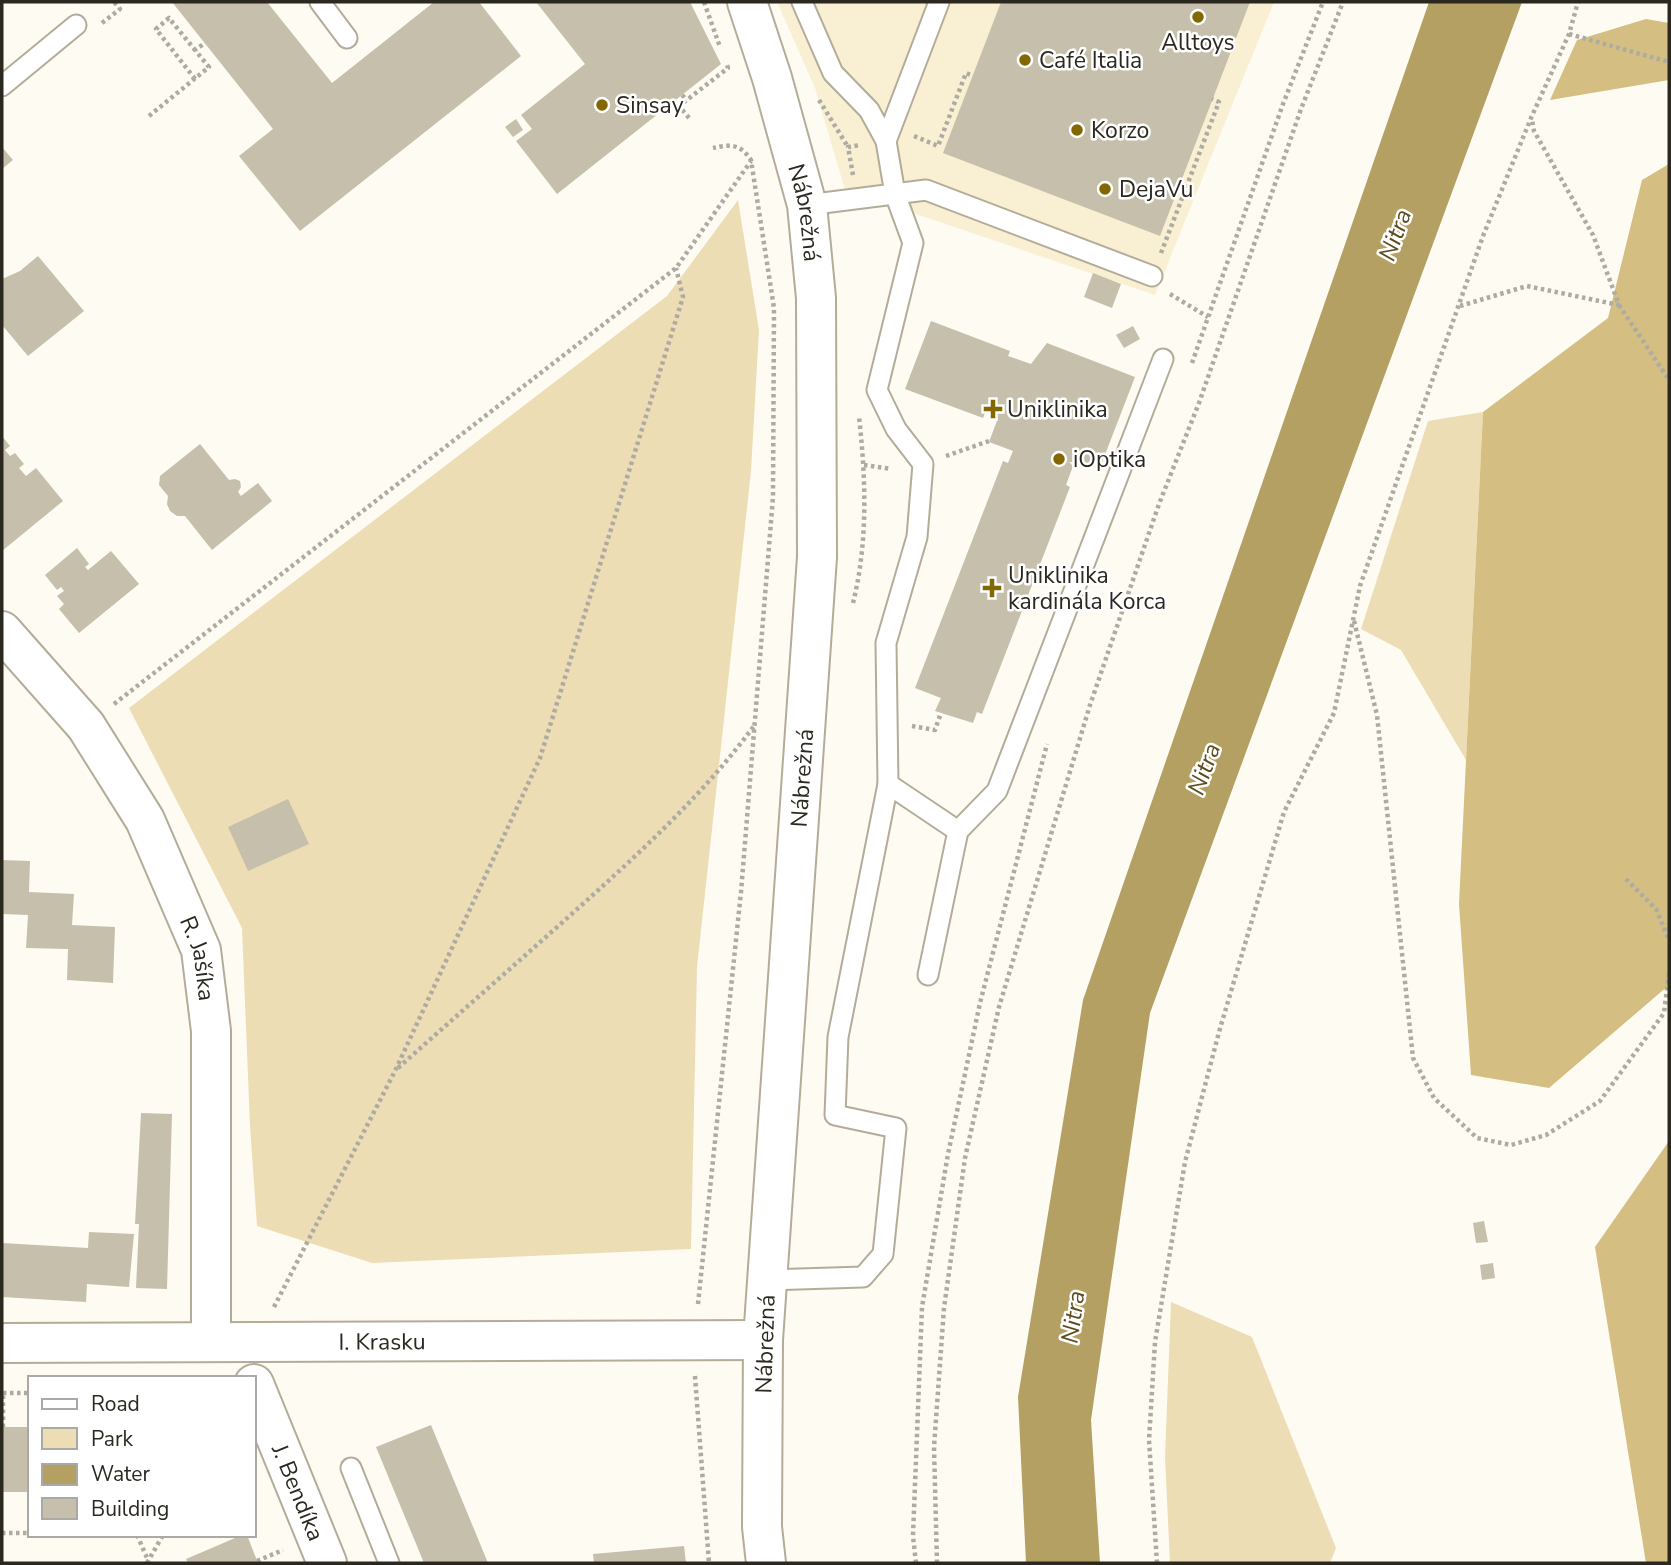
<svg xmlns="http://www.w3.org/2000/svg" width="1671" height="1565" font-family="'Nunito Sans',sans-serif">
	<rect width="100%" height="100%" fill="#fefbf3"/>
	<path fill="#f9efd3" d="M777 2H1274L1155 295 845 190 815 88Z"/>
	<g fill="#edddb4">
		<path d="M738 200 759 330 751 471 697 967 691 1249 372 1263 257 1226 250 1126 242 928 129 708 667 296Z"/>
		<path d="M1483 412 1466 760 1401 650 1361 629 1428 421Z"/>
		<path d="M1171 1302 1252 1337 1336 1548 1330 1563H1170L1165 1457Z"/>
	</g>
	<g fill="#d4be81">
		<path d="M1646 19 1669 23V80L1550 100 1577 40Z"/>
		<path d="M1669 164V985L1549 1088 1471 1075 1459 904 1483 412 1608 318 1642 180Z"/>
		<path d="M1669 1141V1563H1646L1595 1247Z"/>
	</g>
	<path fill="#b5a064" d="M1429 2H1522L1150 1013 1091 1420 1100 1563H1026L1018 1397 1083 1000Z"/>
	<g fill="#c6bfab">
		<path d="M172 2H267L332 83 434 2H479L521 56 300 231 239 156 273 129Z"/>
		<path d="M536 2H690L721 64 557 194 516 141 532 129 521 115 585 64Z"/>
		<path d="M1001 2H1250L1160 236 943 153Z"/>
		<path d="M516 119 523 130 513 137 505 127Z"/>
		<path d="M2 147 13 160 2 169Z"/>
		<path d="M38 256 84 311 28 356 2 325V279L20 271Z"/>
		<path d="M1093 273 1121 284 1112 308 1084 297Z"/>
		<path d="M931 321 1010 351 1008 356 1031 364 1047 343 1135 377 1101 465 1069 462 1073 466 1066 485 1070 487 982 714 977 712 973 723 935 711 941 698 915 688 1003 461 1008 463 1013 451 989 442 998 418 985 413 983 418 905 389Z"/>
		<path d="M1133 326 1140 339 1124 348 1116 335Z"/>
		<path d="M2 436 10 446 5 450 10 456 15 453 24 464 19 468 26 476 36 468 63 501 2 551Z"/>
		<path d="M200 444 229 480 235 479 240 481 241 487 238 492 241 496 258 483 272 501 212 550 185 516H177L170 511 167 504 168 496 159 485 160 476Z"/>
		<path d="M77 548 89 564 85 567 88 570 111 551 139 584 79 633 59 609 64 604 57 596 64 591 61 587 57 590 45 575Z"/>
		<path d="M288 799 309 844 248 871 228 827Z"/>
		<path d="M2 860 30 861 29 892 74 894 72 925 115 927 113 983 67 980 68 949 26 948 28 915 2 914Z"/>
		<path d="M141 1113 172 1114 167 1289 136 1288 139 1224H135Z"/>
		<path d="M1484 1221 1488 1242 1476 1243 1473 1223Z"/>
		<path d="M89 1232 134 1234 129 1287 87 1284 86 1302 2 1297V1243L88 1248Z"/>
		<path d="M1493 1263 1495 1278 1482 1280 1480 1265Z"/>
		<path d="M431 1425 488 1563H424L376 1447Z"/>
		<rect x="2" y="1427" width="28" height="65"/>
		<path d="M242 1535H247L258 1563H188L186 1559Z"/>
		<path d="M684 1546 686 1563H594L593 1554Z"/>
	</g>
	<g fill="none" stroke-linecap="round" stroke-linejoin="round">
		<defs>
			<g id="service">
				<path d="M320 2 347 38"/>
				<path d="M2 86 76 25"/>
				<path d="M886 141 939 2"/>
				<path d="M807 205 926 190 1152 276"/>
				<path d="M888 784 958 831 928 975"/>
				<path d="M958 831 997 791 1163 359"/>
				<path d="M767 1280 863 1277 883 1254 896 1128 835 1115 838 1037 888 784 886 643 917 537 923 464 896 429 877 390 913 243 895 194 886 141 869 110 833 73 802 2"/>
				<path d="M351 1468 389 1563"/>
			</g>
			<g id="minor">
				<path id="s1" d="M747 2 772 78 807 205 816 298 817 557 763 1340 762 1527 766 1563"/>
				<path id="s2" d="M2 631 86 726 145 820 201 950 211 1031V1342"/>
				<path id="s3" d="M2 1343 763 1340"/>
				<path id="s4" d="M254 1384 327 1563"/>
			</g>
		</defs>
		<use href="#service" stroke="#b3ac98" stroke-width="23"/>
		<use href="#minor" stroke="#b3ac98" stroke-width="42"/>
		<g stroke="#aeaba3" stroke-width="4.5" stroke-dasharray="3.5 3.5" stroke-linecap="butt">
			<path d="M704 2 720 47"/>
			<path d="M102 23 120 9 114 2"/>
			<path d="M1569 34 1669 62"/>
			<path d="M195 79 156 29 169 18 195 50"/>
			<path d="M682 95 687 100"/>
			<path d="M819 100 848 147"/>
			<path d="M149 116 209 67 195 50 205 43"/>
			<path d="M689 118 679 106 728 68 727 65"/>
			<path d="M914 136 938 146 966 73 973 76"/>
			<path d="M853 175 848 147 860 145"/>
			<path d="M1161 253 1219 102 1212 99"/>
			<path d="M1170 294 1208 317"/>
			<path d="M1619 305 1669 380"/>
			<path d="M1460 306 1527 286 1619 305 1593 235 1534 131 1532 120"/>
			<path d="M1192 363 1283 104 1323 2"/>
			<path d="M946 456 989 441"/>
			<path d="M864 465 891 469"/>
			<path d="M853 603C868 543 866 479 859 417"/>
			<path d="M1354 621 1377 715 1413 1058 1434 1098 1477 1138 1511 1145 1546 1135 1600 1101 1664 1013 1669 973"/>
			<path d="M114 704 676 268 751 161"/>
			<path d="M912 726 935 730 941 713"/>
			<path d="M1626 879 1656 909 1669 940"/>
			<path d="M398 1068C454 1018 510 969 565 920 633 859 700 799 754 726"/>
			<path d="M698 1304 741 892 773 497 774 308 751 160C740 144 732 144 713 148"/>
			<path d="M274 1307 395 1071 540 758 683 297 676 268"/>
			<path d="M695 1376 709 1563"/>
			<path d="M3 1393H30"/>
			<path d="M3 1427V1393"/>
			<path d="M2 1533H30"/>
			<path d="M137 1535 148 1560"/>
			<path d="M257 1561 283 1550"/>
			<path d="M147 1563 163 1535"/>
			<path d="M916 1563 913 1536 922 1307 948 1154 980 1003 1047 744"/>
			<path d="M937 1563 934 1447 944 1308 965 1158 999 1007 1090 705 1159 504 1199 403 1301 109 1343 2"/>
			<path d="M1157 1563 1149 1440 1155 1342 1185 1162 1219 1032 1284 812 1334 713 1360 586 1483 236 1531 118 1569 34 1578 2"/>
		</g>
		<use href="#service" stroke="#fff" stroke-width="19"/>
		<use href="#minor" stroke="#fff" stroke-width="38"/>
	</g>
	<g fill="#836700" stroke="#fff" stroke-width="2.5">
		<circle cx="1198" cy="17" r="7"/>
		<circle cx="1025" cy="60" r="7"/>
		<circle cx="602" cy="105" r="7"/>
		<circle cx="1077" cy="130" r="7"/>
		<circle cx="1105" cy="189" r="7"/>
		<path d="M989.5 398.5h7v7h7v7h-7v7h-7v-7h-7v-7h7z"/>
		<circle cx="1059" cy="459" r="7"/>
		<path d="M988.5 577.5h7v7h7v7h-7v7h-7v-7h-7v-7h7z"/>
	</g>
	<g text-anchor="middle" stroke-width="5" stroke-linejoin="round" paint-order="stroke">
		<g font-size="23" fill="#2b2820" stroke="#fff" text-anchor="start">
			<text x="1198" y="50" text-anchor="middle">Alltoys</text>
			<text x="1039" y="68">Café Italia</text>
			<text x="616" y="113">Sinsay</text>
			<text x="1091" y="138">Korzo</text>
			<text x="1119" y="197">DejaVu</text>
			<text x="1007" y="417">Uniklinika</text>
			<text x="1073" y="467">iOptika</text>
			<text x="1008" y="583">Uniklinika<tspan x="1008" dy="26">kardinála Korca</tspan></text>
		</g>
		<g font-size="23" fill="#2b2820" stroke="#fff">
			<text dy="8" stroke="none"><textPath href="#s1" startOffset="219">Nábrežná</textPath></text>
			<text transform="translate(802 778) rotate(-86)" y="8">Nábrežná</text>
			<text dy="8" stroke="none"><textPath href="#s2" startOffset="387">R. Jašíka</textPath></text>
			<text dy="8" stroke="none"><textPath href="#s3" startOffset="380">I. Krasku</textPath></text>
			<text transform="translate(765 1344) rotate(-88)" y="8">Nábrežná</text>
			<text dy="8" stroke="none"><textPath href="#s4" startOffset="117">J. Bendíka</textPath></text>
		</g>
		<g font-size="24" font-style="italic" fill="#5d4d1e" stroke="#fff">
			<text transform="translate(1395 235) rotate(-70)" y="8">Nitra</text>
			<text transform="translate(1204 769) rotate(-70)" y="8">Nitra</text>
			<text transform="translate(1073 1317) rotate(-82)" y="8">Nitra</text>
		</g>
	</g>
	<rect width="1671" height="1565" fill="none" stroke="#2b2820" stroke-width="7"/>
	<rect x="28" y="1376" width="228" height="161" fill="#ffffff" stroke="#aaa9a6" stroke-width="2"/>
	<rect x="42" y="1399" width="35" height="10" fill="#ffffff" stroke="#aaa9a6" stroke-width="2"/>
	<text x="91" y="1411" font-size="21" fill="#2b2820">Road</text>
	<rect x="42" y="1428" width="35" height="21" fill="#edddb4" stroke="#aaa9a6" stroke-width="2"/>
	<text x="91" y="1446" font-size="21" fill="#2b2820">Park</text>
	<rect x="42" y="1464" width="35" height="21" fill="#b5a064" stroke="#aaa9a6" stroke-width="2"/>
	<text x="91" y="1481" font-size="21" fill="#2b2820">Water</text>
	<rect x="42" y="1498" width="35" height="21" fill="#c6bfab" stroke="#aaa9a6" stroke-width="2"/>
	<text x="91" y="1516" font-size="21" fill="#2b2820">Building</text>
</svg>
